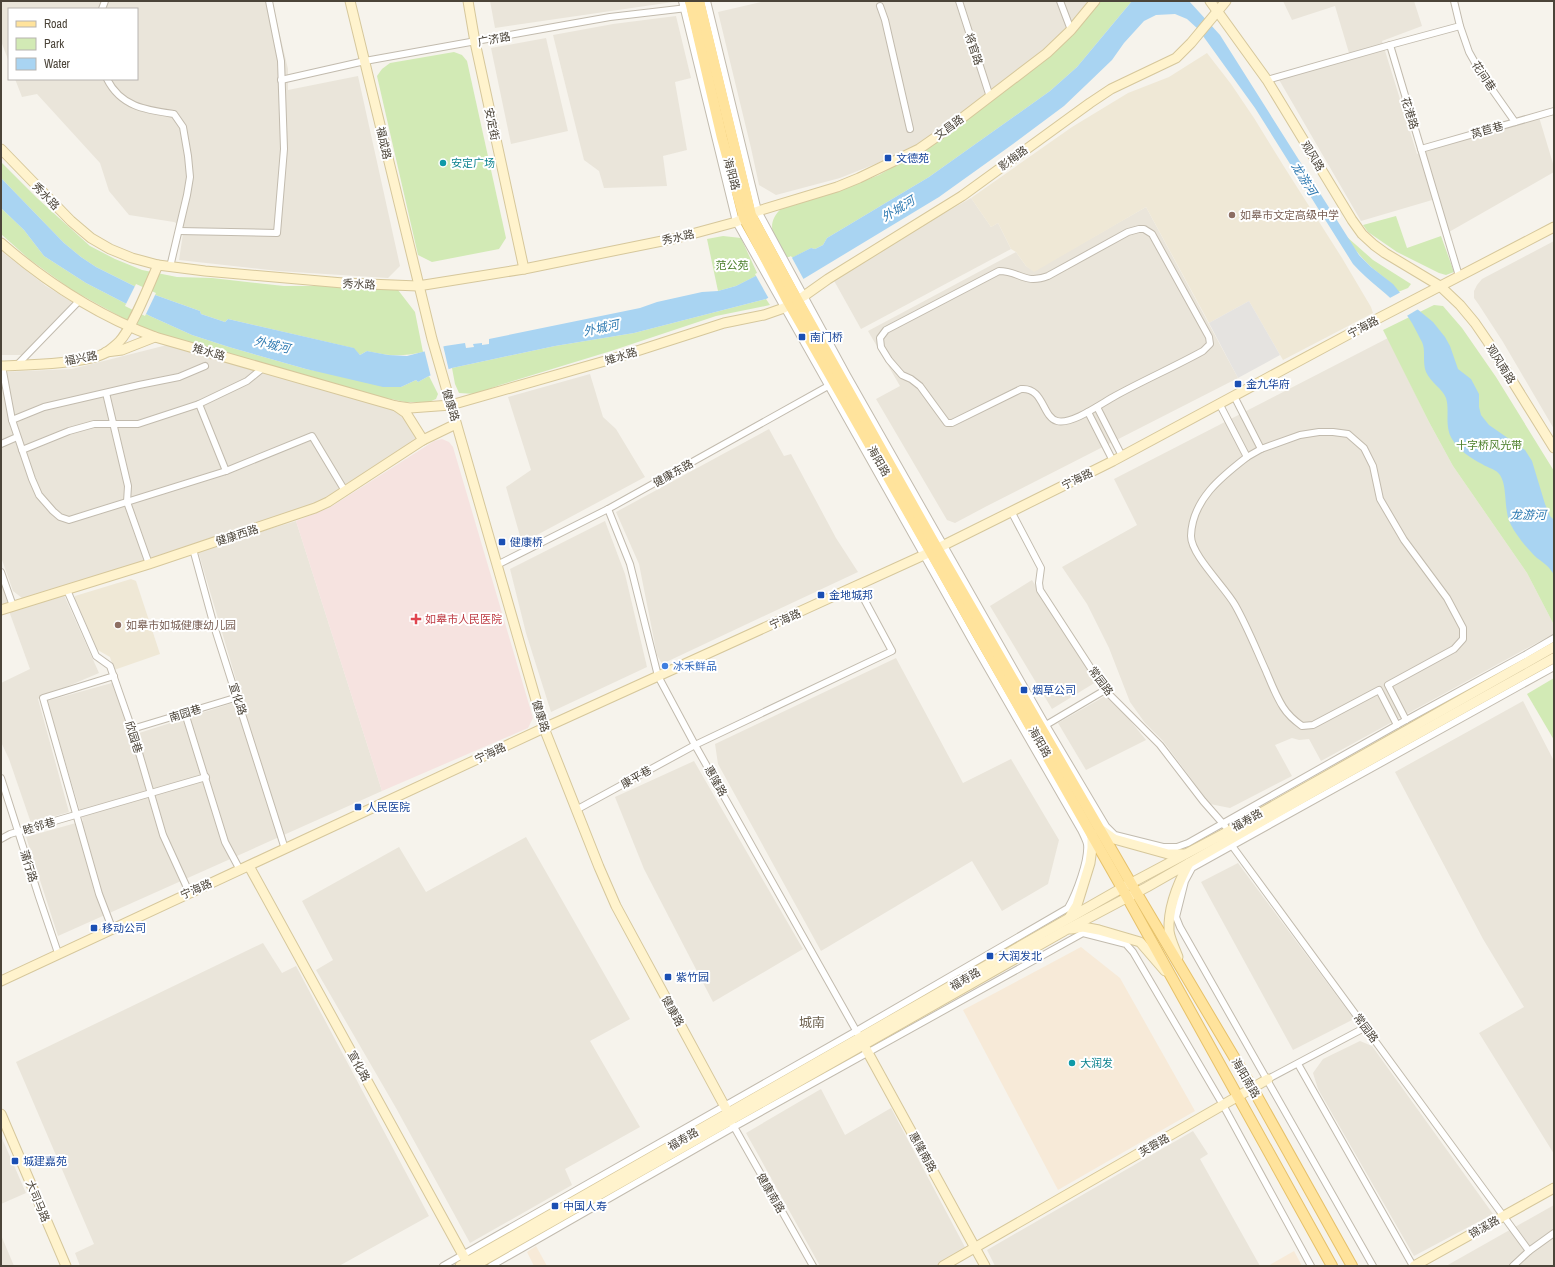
<svg xmlns="http://www.w3.org/2000/svg" width="1555" height="1267" font-family="'Archivo Narrow','Noto Sans SC',sans-serif">
	<rect width="100%" height="100%" fill="#f6f3ec"/>
	<g fill="#eae5da">
		<path d="M1 1H272L288 69V90L358 76 400 266 388 278 278 271 179 260 184 227 174 222 129 215 109 191 100 163 37 94 22 97 15 79H137V9H9V62L1 41Z"/>
		<path d="M490 1H673V2L495 28Z"/>
		<path d="M761 1H955L987 96 913 149 840 178 776 195 759 185 751 148 718 12 761 2Z"/>
		<path d="M962 1H1091L1063 36 992 93Z"/>
		<path d="M1283 1H1414L1422 26 1382 41 1417 154 1539 117 1554 167V172L1449 232 1439 198 1361 221 1278 78 1349 53 1335 6 1292 20Z"/>
		<path d="M676 16 691 78 675 82 687 150 663 156 667 186 604 188 599 171 584 160 553 35 613 24Z"/>
		<path d="M546 38 568 131 511 144 491 48Z"/>
		<path d="M971 198 991 227 998 223 1011 249 861 329 832 277Z"/>
		<path d="M1146 207 1238 378 987 506 955 523 947 520 876 399 900 386 868 331 1016 252 1026 266 1034 271Z"/>
		<path d="M1554 241V429L1503 342 1479 305 1474 298V291L1477 285 1482 279Z"/>
		<path d="M1 251 46 286 72 302 26 355H1Z"/>
		<path d="M1388 338 1429 422 1453 466 1527 573 1554 625 1553 634 1321 761 1309 739 1299 740 1292 738 1275 745 1292 776 1230 808 1210 804 1163 741 1145 723 1130 702 1109 648 1087 604 1062 567 1137 525 1114 479Z"/>
		<path d="M171 344 377 403 393 410 404 418 418 441 326 500 183 549 32 598H22L13 591 1 557V372L72 369Z"/>
		<path d="M590 374 603 417 616 429 645 477 522 543 506 487 531 470 508 397Z"/>
		<path d="M769 429 784 456 791 454 836 538 858 572 662 664 657 655 639 564 616 512Z"/>
		<path d="M296 521 382 791 58 936 26 837 83 821 47 701 119 681 136 734 242 700 198 551Z"/>
		<path d="M605 521 625 574 647 667 551 712 526 633 510 569Z"/>
		<path d="M1 580 9 603 1 606Z"/>
		<path d="M1032 580 1096 682 1052 709 990 606Z"/>
		<path d="M64 595 99 673 38 699 69 812 31 823 9 759 1 742V683L30 669 9 611Z"/>
		<path d="M896 658 963 783 1011 759 1059 840 1048 884 1002 911 972 861 821 951 718 764 715 744Z"/>
		<path d="M1105 696 1128 718 1146 740 1086 770 1058 723Z"/>
		<path d="M1523 701 1554 761V1154L1479 1033 1524 1007 1483 939 1395 772Z"/>
		<path d="M694 761 803 949 713 1002 644 869 615 797Z"/>
		<path d="M526 837 630 1019 590 1041 640 1127 565 1169 572 1185 470 1243 396 1108 316 970 333 960 302 901 399 847 426 892Z"/>
		<path d="M1238 863 1354 1019 1293 1050 1201 882Z"/>
		<path d="M263 943 282 973 296 966 429 1216 339 1266H80L75 1253 94 1244 16 1062Z"/>
		<path d="M1360 1041 1372 1046 1493 1214 1414 1256 1318 1089 1313 1073 1323 1059Z"/>
		<path d="M821 1089 845 1135 891 1108 967 1251 939 1266H820L746 1133Z"/>
		<path d="M1193 1131 1208 1154 1200 1159 1260 1266H995L987 1250Z"/>
		<path d="M1 1136 26 1193 1 1204Z"/>
		<path d="M1554 1205V1266H1446Z"/>
		<path d="M1 1235 14 1266H1Z"/>
	</g>
	<g fill="#f7ead8">
		<path d="M1081 947 1120 978 1195 1111 1058 1190 963 1010Z"/>
		<path d="M536 1246 547 1266H534L527 1252Z"/>
		<path d="M1294 1251 1302 1266H1268Z"/>
	</g>
	<g fill="#efe8d6">
		<path d="M1207 53 1231 84 1254 118 1283 165 1342 258 1371 307 1373 313 1283 360 1249 301 1209 323 1146 207 1034 272 1026 266 1016 252 1011 249 998 223 991 227 971 198 1072 127 1128 93 1169 77Z"/>
		<path d="M131 579 136 581 160 654 114 670 110 657 96 649 74 601 75 596Z"/>
	</g>
	<path fill="#f6e3e0" d="M442 439 449 442 453 447 533 718 528 728 382 791 296 521 329 508 420 450 434 441Z"/>
	<g fill="#d2eab5">
		<path d="M1100 1H1132L1077 67 1050 91 929 177 827 238 823 245 815 249 811 248 794 257H787C774 240 763 224 783 207L851 186 879 175 925 149 1069 38Z"/>
		<path d="M454 52 462 55 467 61 506 238 499 249 432 262 418 255 377 76 382 69 390 63Z"/>
		<path d="M1 162 37 198 90 246 115 259 142 270 177 277 212 278 284 286H330L398 290 415 312 423 352C401 357 389 356 367 351L360 355 353 348 228 319 225 322 201 314 200 311 144 291 96 267 81 257 64 243 1 178Z"/>
		<path d="M1 208 24 230 44 256 86 283 150 316 192 335 229 347 306 369 401 387 416 380 418 382 429 376 438 394 436 399 429 402H405L329 386 141 328 72 290 29 259 1 234Z"/>
		<path d="M1396 216 1407 248 1441 236 1454 272 1446 275 1439 273 1397 252 1368 232 1363 225Z"/>
		<path d="M723 236 741 238 758 275 736 286 718 291 707 239Z"/>
		<path d="M1347 237 1373 260 1411 284 1408 288 1398 292C1391 281 1380 275 1370 266 1361 257 1353 248 1347 237Z"/>
		<path d="M766 299 770 305 716 316 611 351 500 385 475 394 459 393 455 384 452 368 555 346 634 333Z"/>
		<path d="M1434 305 1443 306 1462 328 1496 377 1554 471V625L1527 573 1453 466 1429 422 1383 330Z"/>
		<path d="M1554 678V740L1527 694Z"/>
	</g>
	<path fill="#e5e3e0" d="M1249 301 1280 355 1238 378 1209 323Z"/>
	<path fill="#a9d4f2" d="M1132 1H1189L1220 35 1359 255 1371 267 1393 284 1405 299 1433 322 1445 337 1450 346 1458 369 1471 379 1479 394V407L1481 415 1489 425 1525 450 1532 461 1545 504 1550 516 1554 520V575C1549 566 1545 564 1537 558 1529 551 1516 535 1511 525 1503 510 1508 487 1500 475 1496 469 1488 468 1482 464 1472 459 1458 450 1452 439 1444 425 1450 411 1446 398 1442 388 1431 383 1426 372 1422 362 1426 350 1422 342 1417 333 1412 321 1405 313 1390 295 1369 282 1353 264L1255 108 1198 29 1187 19 1175 14 1156 15 1144 21 1124 43 1112 60 1086 85 1064 106 1013 144 939 197 805 278 766 299 634 333 555 346 452 368 429 376 418 382 416 380 401 387H383L306 369 229 347 192 335 150 316 86 283 44 256 24 230 1 208V178L64 243 81 257 96 267 144 291 200 311 201 314 225 322 228 319 354 348 360 355 367 351 388 355 407 356 445 346 465 343 466 348 474 347 473 344 482 343V345L489 344V339L640 308 657 302 702 292 718 291 736 286 811 248 815 249 823 245 827 238 929 177 1050 91 1077 67Z"/>
	<g fill="#f6f3ec">
		<path d="M791 256 804 280 769 299 755 274Z"/>
		<path d="M136 284 156 293 145 316 125 306Z"/>
		<path d="M1401 292 1420 308 1405 317 1388 299Z"/>
		<path d="M443 345 449 371 431 377 424 349Z"/>
	</g>
	<g fill="none" stroke-linecap="round" stroke-linejoin="round">
		<defs>
			<g id="street">
				<path d="M707 1 758 211 847 375 1046 725 1106 826 1115 835 1163 847H1177L1188 843 1397 725 1525 655 1554 638"/>
				<path d="M959 1 990 97"/>
				<path d="M1060 1 1071 30"/>
				<path d="M1454 1 1460 26 1390 45 1459 276"/>
				<path d="M880 6 885 20 910 129"/>
				<path d="M102 9 105 1"/>
				<path d="M1460 26 1469 52 1482 75 1515 122"/>
				<path d="M107 79C121 107 146 110 174 114L183 127 188 156 190 177 187 195 170 267"/>
				<path d="M281 80 365 61 548 28 610 17 687 8"/>
				<path d="M1267 80 1390 45"/>
				<path d="M1421 149 1554 111"/>
				<path d="M1139 229H1144L1152 234 1209 337 1210 344 1203 351C1174 367 1144 380 1115 396 1102 403 1072 425 1057 421 1042 417 1044 387 1021 389L952 423H947L920 386 911 379 902 375 889 360 881 347 880 338 886 330 999 271C1020 271 1024 285 1048 276L1128 232Z"/>
				<path d="M179 231 277 233 284 149 281 61 269 1"/>
				<path d="M17 365 80 300"/>
				<path d="M2 366 12 420 32 479 39 495 53 511 60 517 69 520 226 471 312 436 345 491"/>
				<path d="M106 393 128 486 127 502 149 564"/>
				<path d="M1234 396 1261 449 1300 435 1319 432H1333L1348 434 1364 448 1373 466 1380 499 1404 540 1447 598 1463 628V639L1454 649 1388 685 1406 720"/>
				<path d="M1219 403 1247 457C1221 477 1192 500 1191 536 1191 555 1225 587 1235 605 1247 626 1256 649 1266 671 1271 683 1276 696 1283 707 1288 715 1295 721 1302 726L1313 725 1379 690 1397 725"/>
				<path d="M199 404 226 471"/>
				<path d="M1097 407 1122 456"/>
				<path d="M1088 412 1113 461"/>
				<path d="M12 420 44 407 139 385 179 377 205 366"/>
				<path d="M1 444 17 437"/>
				<path d="M22 450 69 431 94 424H138L199 404 247 381 263 368"/>
				<path d="M1247 457 1261 449"/>
				<path d="M608 509 630 564 658 676 695 745 858 1034"/>
				<path d="M1011 511 1041 568 1039 583 1040 590 1105 690 1160 745 1203 801 1225 826"/>
				<path d="M193 549 214 626 285 849"/>
				<path d="M497 565 608 509 830 385"/>
				<path d="M1 572 13 606"/>
				<path d="M67 590 96 656 110 666 132 729 163 835 189 892"/>
				<path d="M185 713 225 842 240 870"/>
				<path d="M1046 725 1105 690"/>
				<path d="M132 729 238 697"/>
				<path d="M1 778 39 897 58 953"/>
				<path d="M576 810 695 745 892 651 857 586"/>
				<path d="M1 839 10 834 206 777"/>
				<path d="M1230 843 1529 1251"/>
				<path d="M112 928 99 894 43 698 114 676"/>
				<path d="M1298 1064 1413 1266"/>
				<path d="M1268 1079 1366 1027"/>
				<path d="M733 1125 813 1266"/>
				<path d="M443 1266 856 1031 1068 908C1076 894 1089 860 1087 844 1086 840 1083 834 1081 830L972 641 736 222 682 1"/>
				<path d="M491 1266 734 1127 1083 933 1126 944 1133 952 1223 1105 1311 1266"/>
				<path d="M1373 1266 1180 927 1176 917 1185 881 1192 868 1554 667"/>
				<path d="M1513 1266 1529 1251 1554 1233"/>
			</g>
			<g id="secondary">
				<path d="M350 1 432 339 544 728 599 867 616 906 731 1118"/>
				<path d="M468 1 475 42 524 269"/>
				<path d="M1210 1 1267 80 1352 220 1362 234 1374 245 1385 253 1440 286 1460 305 1475 323 1488 342 1554 448"/>
				<path d="M1 149 71 221 91 238 110 249 132 258 158 265 205 271 343 283 418 286 524 269 677 238 736 222 758 211 837 187 859 178 919 149 949 128 1047 53 1071 30 1095 1"/>
				<path d="M1 243C46 282 99 316 155 337L396 406 406 413 423 440"/>
				<path d="M106 352 122 350 155 337"/>
				<path d="M1 366C25 365 88 364 107 352 111 349 116 345 119 342 133 327 149 285 158 265"/>
				<path d="M396 406 410 408 451 405 612 359 724 323 764 315 784 308 804 296 828 279 962 196 1090 103 1111 89 1176 58 1191 43 1226 1"/>
				<path d="M1 610 149 564 315 508 328 502 423 440 456 424"/>
				<path d="M1100 829 1114 839 1168 854H1184"/>
				<path d="M249 866 469 1266"/>
				<path d="M1069 918 1077 905 1090 863 1092 848V834"/>
				<path d="M1071 929 1083 927 1099 930 1140 942 1165 971"/>
				<path d="M1178 957C1175 949 1170 939 1169 931 1168 908 1178 883 1189 863"/>
				<path d="M1 981 544 728 924 555 1113 461 1377 319 1554 227"/>
				<path d="M861 1040 985 1266"/>
				<path d="M1 1114 66 1266"/>
				<path d="M460 1266 1122 888 1229 831 1554 647"/>
				<path d="M474 1266 1064 931 1147 887 1315 791 1554 658"/>
				<path d="M943 1266 1268 1079"/>
				<path d="M1414 1266 1554 1188"/>
			</g>
			<g id="primary">
				<path d="M690 1 722 138 744 218 786 298 1122 888 1332 1266"/>
				<path d="M699 1 751 215 794 294 937 548 1136 892 1253 1089 1352 1266"/>
			</g>
		</defs>
		<use href="#street" stroke="#c2bbae" stroke-width="8"/>
		<use href="#secondary" stroke="#d6c79b" stroke-width="11"/>
		<use href="#primary" stroke="#e6c16a" stroke-width="12"/>
		<use href="#street" stroke="#fff" stroke-width="6"/>
		<use href="#secondary" stroke="#fff3cd" stroke-width="9"/>
		<use href="#primary" stroke="#ffe39c" stroke-width="10"/>
	</g>
	<g fill="#1a4fb4" stroke="#fff" stroke-width="1.5">
		<rect x="884" y="154" width="8" height="8" rx="2"/>
		<rect x="798" y="333" width="8" height="8" rx="2"/>
		<rect x="1234" y="380" width="8" height="8" rx="2"/>
		<rect x="498" y="538" width="8" height="8" rx="2"/>
		<rect x="817" y="591" width="8" height="8" rx="2"/>
		<rect x="1020" y="686" width="8" height="8" rx="2"/>
		<rect x="354" y="803" width="8" height="8" rx="2"/>
		<rect x="90" y="924" width="8" height="8" rx="2"/>
		<rect x="986" y="952" width="8" height="8" rx="2"/>
		<rect x="664" y="973" width="8" height="8" rx="2"/>
		<rect x="11" y="1157" width="8" height="8" rx="2"/>
		<rect x="551" y="1202" width="8" height="8" rx="2"/>
	</g>
	<g fill="#0f9aa8" stroke="#fff" stroke-width="1.5">
		<circle cx="443" cy="163" r="4"/>
		<circle cx="1072" cy="1063" r="4"/>
	</g>
	<g fill="#8d6e63" stroke="#fff" stroke-width="1.5">
		<circle cx="1232" cy="215" r="4"/>
		<circle cx="118" cy="625" r="4"/>
	</g>
	<path fill="#e0444e" stroke="#fff" stroke-width="1.5" d="M414 613h4v4h4v4h-4v4h-4v-4h-4v-4h4z"/>
	<circle fill="#3f7fe0" stroke="#fff" stroke-width="1.5" cx="665" cy="666" r="4"/>
	<g text-anchor="middle" stroke-width="4" stroke-linejoin="round" paint-order="stroke">
		<g font-size="11" fill="#4b4439" stroke="#fff">
			<text transform="translate(494 39) rotate(-11)" y="4">广济路</text>
			<text transform="translate(974 49) rotate(72)" y="4">将官路</text>
			<text transform="translate(1484 76) rotate(56)" y="4">花间巷</text>
			<text transform="translate(1410 113) rotate(73)" y="4">花港路</text>
			<text transform="translate(492 124) rotate(78)" y="4">安定街</text>
			<text transform="translate(949 127) rotate(-36)" y="4">文昌路</text>
			<text transform="translate(1487 130) rotate(-16)" y="4">莴苣巷</text>
			<text transform="translate(384 143) rotate(77)" y="4">福成路</text>
			<text transform="translate(1313 156) rotate(59)" y="4">观风路</text>
			<text transform="translate(1013 158) rotate(-36)" y="4">影梅路</text>
			<text transform="translate(732 174) rotate(75)" y="4">海阳路</text>
			<text transform="translate(46 196) rotate(46)" y="4">秀水路</text>
			<text transform="translate(678 237) rotate(-13)" y="4">秀水路</text>
			<text transform="translate(359 284) rotate(3)" y="4">秀水路</text>
			<text transform="translate(1363 327) rotate(-28)" y="4">宁海路</text>
			<text transform="translate(209 352) rotate(16)" y="4">雉水路</text>
			<text transform="translate(621 356) rotate(-17)" y="4">雉水路</text>
			<text transform="translate(81 358) rotate(-11)" y="4">福兴路</text>
			<text transform="translate(1501 364) rotate(58)" y="4">观风南路</text>
			<text transform="translate(451 405) rotate(73)" y="4">健康路</text>
			<text transform="translate(879 461) rotate(60)" y="4">海阳路</text>
			<text transform="translate(673 473) rotate(-29)" y="4">健康东路</text>
			<text transform="translate(1077 479) rotate(-26)" y="4">宁海路</text>
			<text transform="translate(237 535) rotate(-18)" y="4">健康西路</text>
			<text transform="translate(785 619) rotate(-24)" y="4">宁海路</text>
			<text transform="translate(1101 681) rotate(53)" y="4">常园路</text>
			<text transform="translate(238 699) rotate(72)" y="4">宣化路</text>
			<text transform="translate(185 713) rotate(-17)" y="4">南园巷</text>
			<text transform="translate(541 716) rotate(73)" y="4">健康路</text>
			<text transform="translate(134 737) rotate(73)" y="4">欣园巷</text>
			<text transform="translate(1040 742) rotate(60)" y="4">海阳路</text>
			<text transform="translate(490 753) rotate(-25)" y="4">宁海路</text>
			<text transform="translate(636 777) rotate(-29)" y="4">康平巷</text>
			<text transform="translate(716 781) rotate(61)" y="4">惠隆路</text>
			<text transform="translate(1247 820) rotate(-29)" y="4">福寿路</text>
			<text transform="translate(39 826) rotate(-16)" y="4">睦邻巷</text>
			<text transform="translate(29 866) rotate(73)" y="4">蒲行路</text>
			<text transform="translate(196 889) rotate(-24)" y="4">宁海路</text>
			<text transform="translate(965 979) rotate(-30)" y="4">福寿路</text>
			<text transform="translate(673 1011) rotate(61)" y="4">健康路</text>
			<text transform="translate(1366 1028) rotate(53)" y="4">常园路</text>
			<text transform="translate(359 1066) rotate(61)" y="4">宣化路</text>
			<text transform="translate(1246 1078) rotate(60)" y="4">海阳南路</text>
			<text transform="translate(683 1139) rotate(-30)" y="4">福寿路</text>
			<text transform="translate(1154 1145) rotate(-30)" y="4">芙蓉路</text>
			<text transform="translate(923 1152) rotate(61)" y="4">惠隆南路</text>
			<text transform="translate(771 1193) rotate(60)" y="4">健康南路</text>
			<text transform="translate(38 1201) rotate(67)" y="4">大司马路</text>
			<text transform="translate(1484 1227) rotate(-29)" y="4">锦溪路</text>
		</g>
		<g font-size="11" fill="#164399" stroke="#fff" text-anchor="start">
			<text x="896" y="162">文德苑</text>
			<text x="810" y="341">南门桥</text>
			<text x="1246" y="388">金九华府</text>
			<text x="510" y="546">健康桥</text>
			<text x="829" y="599">金地城邦</text>
			<text x="1032" y="694">烟草公司</text>
			<text x="366" y="811">人民医院</text>
			<text x="102" y="932">移动公司</text>
			<text x="998" y="960">大润发北</text>
			<text x="676" y="981">紫竹园</text>
			<text x="23" y="1165">城建嘉苑</text>
			<text x="563" y="1210">中国人寿</text>
		</g>
		<g font-size="11" fill="#0d838f" stroke="#fff" text-anchor="start">
			<text x="451" y="167">安定广场</text>
			<text x="1080" y="1067">大润发</text>
		</g>
		<g font-size="11" fill="#785e54" stroke="#fff" text-anchor="start">
			<text x="1240" y="219">如皋市文定高级中学</text>
			<text x="126" y="629">如皋市如城健康幼儿园</text>
		</g>
		<g font-size="11" fill="#4a7f2a" stroke="#fff">
			<text x="732" y="269">范公苑</text>
			<text x="1489" y="449">十字桥风光带</text>
		</g>
		<g font-size="11" fill="#be3a42" stroke="#fff" text-anchor="start">
			<text x="425" y="623">如皋市人民医院</text>
		</g>
		<g font-size="11" fill="#366cbe" stroke="#fff" text-anchor="start">
			<text x="673" y="670">冰禾鲜品</text>
		</g>
		<g font-size="12" font-style="italic" fill="#2e7ab2" stroke="#fff">
			<text transform="translate(1304 179) rotate(58)" y="4">龙游河</text>
			<text transform="translate(898 209) rotate(-31)" y="4">外城河</text>
			<text transform="translate(601 328) rotate(-12)" y="4">外城河</text>
			<text transform="translate(272 345) rotate(13)" y="4">外城河</text>
			<text x="1528" y="519">龙游河</text>
		</g>
		<g font-size="13" fill="#6e6250" stroke="#fff">
			<text x="812" y="1027">城南</text>
		</g>
	</g>
	<rect width="1555" height="1267" fill="none" stroke="#4b4439" stroke-width="4"/>
	<rect x="8" y="8" width="130" height="72" fill="#ffffff" stroke="#b7b4b0"/>
	<rect x="16" y="21" width="20" height="6" fill="#ffe39c" stroke="#b7b4b0"/>
	<text x="44" y="28" font-size="12" fill="#4b4439">Road</text>
	<rect x="16" y="38" width="20" height="12" fill="#d2eab5" stroke="#b7b4b0"/>
	<text x="44" y="48" font-size="12" fill="#4b4439">Park</text>
	<rect x="16" y="58" width="20" height="12" fill="#a9d4f2" stroke="#b7b4b0"/>
	<text x="44" y="68" font-size="12" fill="#4b4439">Water</text>
</svg>
